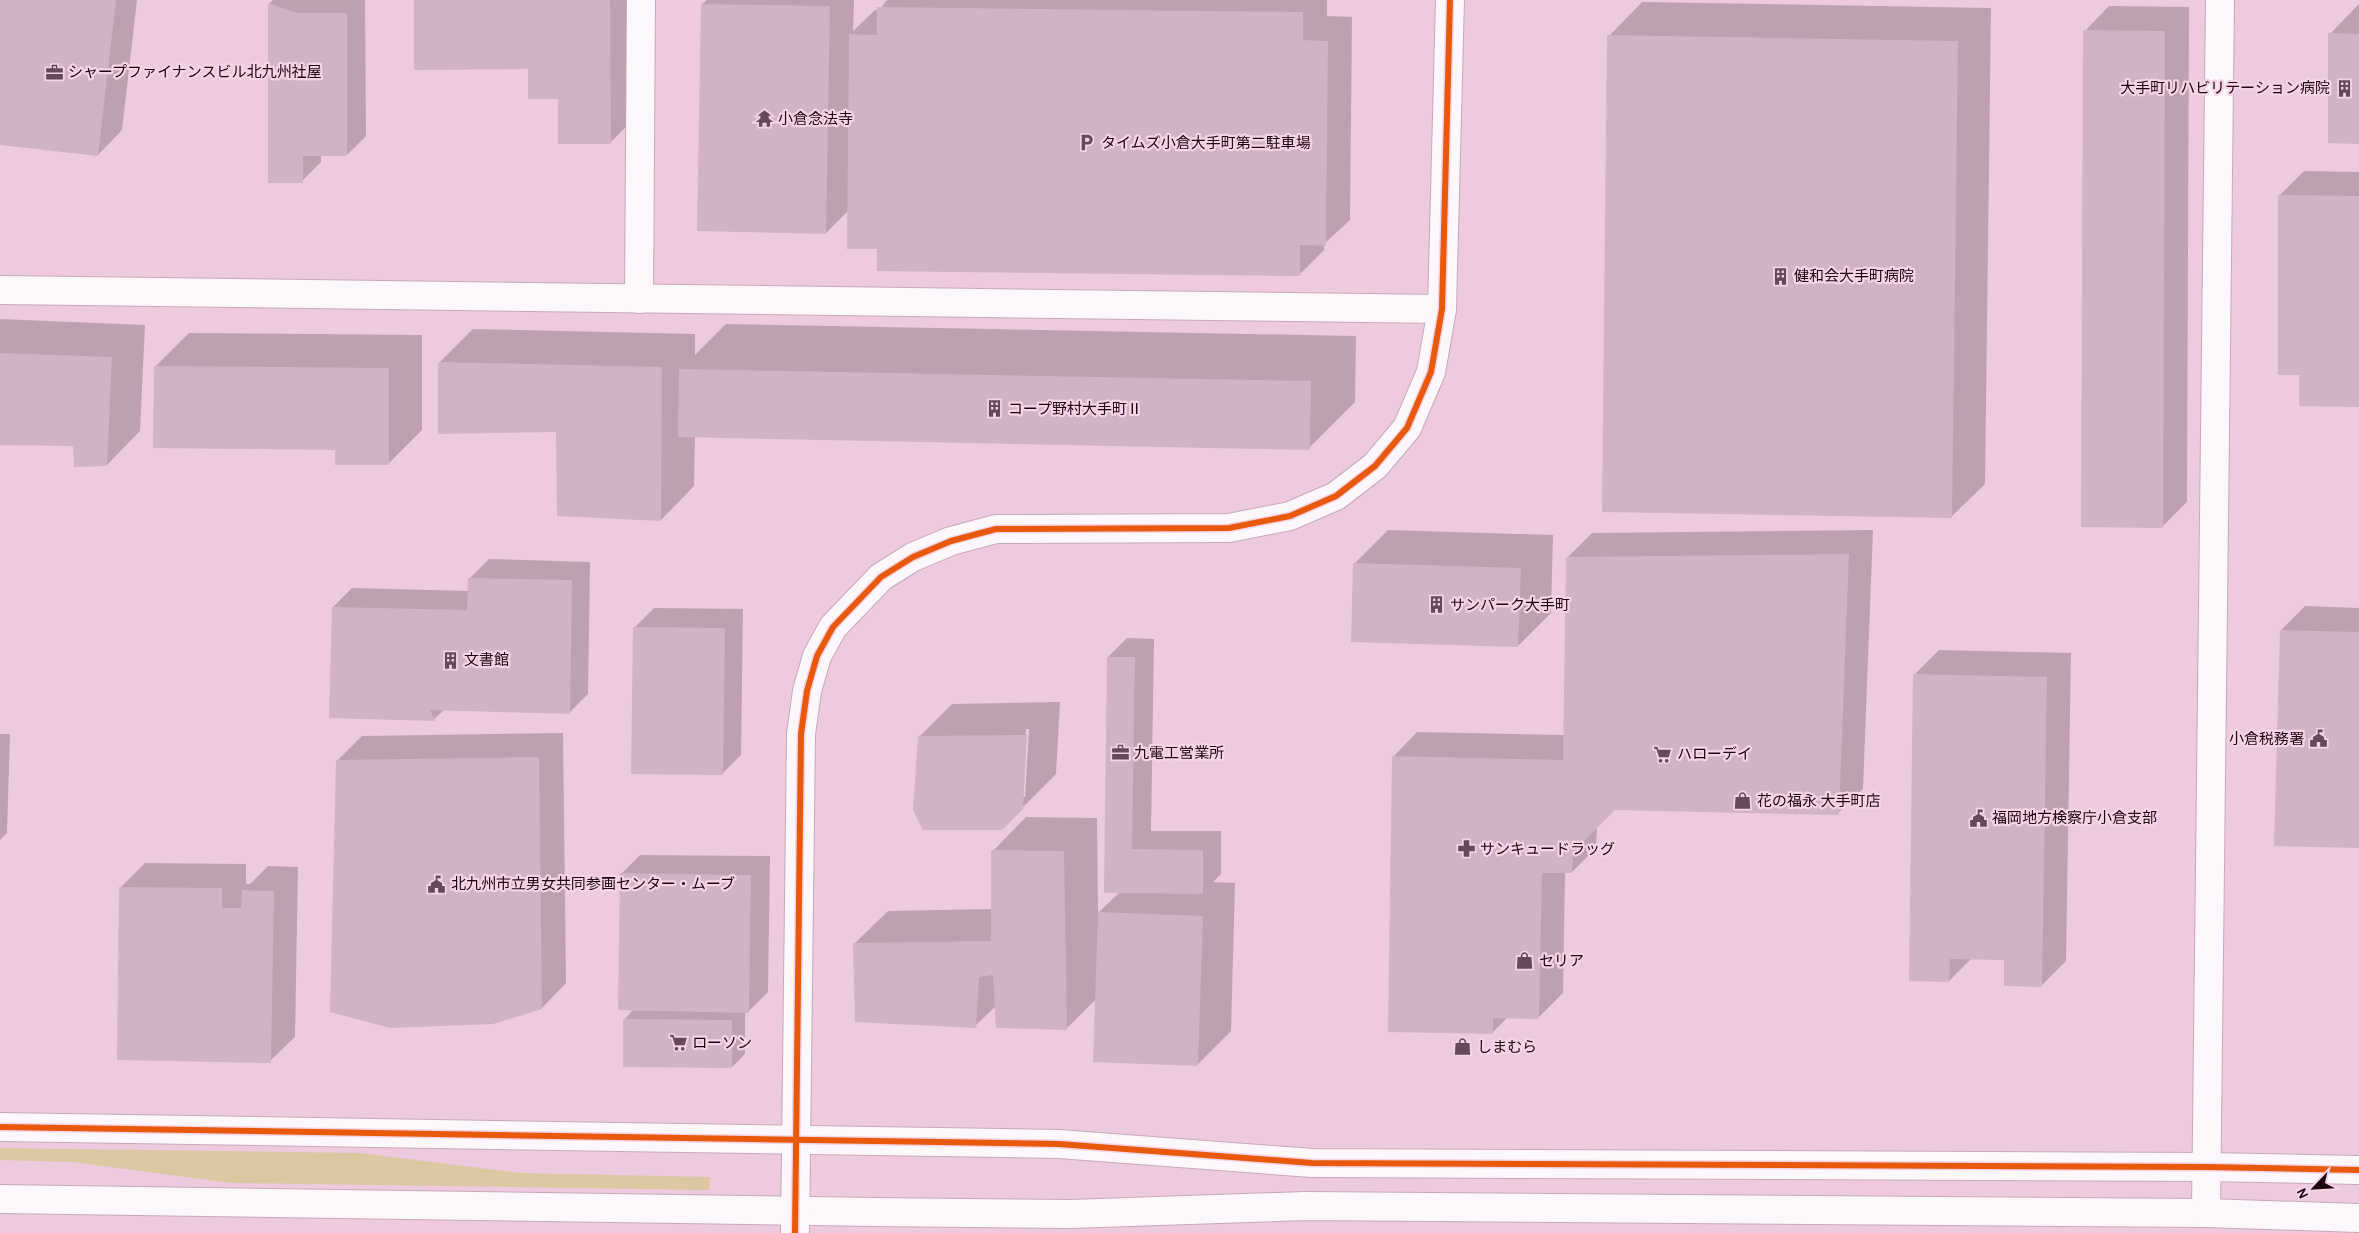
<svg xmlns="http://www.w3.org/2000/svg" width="2359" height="1233" font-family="Karla,'Noto Sans JP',sans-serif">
	<rect width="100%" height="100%" fill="#edcadd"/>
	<path fill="#dbc8a3" d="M0 1148 360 1153 521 1173 710 1177 709 1190 231 1183 73 1162 0 1160Z"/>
	<g fill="#0003" fill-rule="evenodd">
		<path d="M0 0H137L122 130 98 155 0 144Z"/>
		<path d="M273 0H365L366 136 347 155H321V162L302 181 269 4Z"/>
		<path d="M415 0H634L635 118 610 143 529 68Z"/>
		<path d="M707 0H854L853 31 875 10H879L887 0H1327V16L1352 17 1350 220 1324 244V250L1299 275 878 248 849 210 826 233 702 4Z"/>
		<path d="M1642 2 1991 8 1985 484 1951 517 1609 36Z"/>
		<path d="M2359 4V143L2330 34Z"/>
		<path d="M2109 6 2189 7 2187 502 2163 526 2085 31Z"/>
		<path d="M2304 171 2359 172V405L2300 373 2279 196Z"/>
		<path d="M0 319 145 325 140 431 107 465 74 445 2 444 0 446Z"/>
		<path d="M726 324 1356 336 1355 402 1309 448 695 436 694 486 661 520 557 431 440 362 473 329 695 334V355Z"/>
		<path d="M189 333 422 335V430L388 464 337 449 155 367Z"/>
		<path d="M1388 530 1553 535 1551 613 1518 646 1354 564Z"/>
		<path d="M1873 530 1863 789 1838 813 1615 809 1597 826 1596 848 1572 872H1565L1563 993 1538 1018 1508 1017 1492 1033 1393 757 1417 732 1564 735 1567 558 1592 533Z"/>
		<path d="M489 559 590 562 588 694 569 713 444 710 434 719 333 607 352 588 469 591 470 578Z"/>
		<path d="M2305 606 2359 608V847L2281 630Z"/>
		<path d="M654 608 743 609 741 755 722 774 635 627Z"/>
		<path d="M1127 638 1154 639 1151 831H1221V874L1213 882 1235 883 1231 1031 1197 1065 1096 999 1066 1029 996 1006 975 1026 854 944 888 911 992 909 993 851 1026 817 1097 818 1098 913 1120 892 1108 657Z"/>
		<path d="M1939 650 2071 653 2066 961 2042 985 2005 959 1972 958 1949 981 1914 675Z"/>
		<path d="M1060 702 1056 774 1001 829 919 737 952 704ZM1026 729H1029L1025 797H1023Z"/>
		<path d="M563 733 566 983 542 1008 338 760 362 736Z"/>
		<path d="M0 734H10L7 833 0 840Z"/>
		<path d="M640 855 770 856 768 992 749 1011H745V1054L732 1067 625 1019 634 1009 621 874Z"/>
		<path d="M145 863 246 864V884H250L268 866 298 867 295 1037 270 1061 121 887Z"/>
	</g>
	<g fill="#d0b3c4">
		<path d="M0 0H116L98 156 0 145Z"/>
		<path d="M414 0H610L611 144H558V99H528V69L414 70Z"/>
		<path d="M268 3 297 13H347V156H303V183H268Z"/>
		<path d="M701 4 830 6 826 234 697 231Z"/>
		<path d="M877 7 1303 12V40L1328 41 1326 246 1300 245V276L877 271V249H847L849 34 877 35Z"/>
		<path d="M2083 30 2165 31 2163 528 2081 527Z"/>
		<path d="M2328 33 2359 34V144L2328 143Z"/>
		<path d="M1607 35 1958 41 1952 518 1602 512Z"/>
		<path d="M2278 195 2359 196V407L2299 406V375H2278Z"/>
		<path d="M0 353 112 357 107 466 74 467 73 446 0 445Z"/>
		<path d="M438 362 662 367 661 521 557 516 556 432 438 434Z"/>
		<path d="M154 366 389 368V465H335V450L153 448Z"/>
		<path d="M679 369 1311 381 1310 450 678 437Z"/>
		<path d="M1849 554 1839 815 1615 810 1573 852 1572 873H1542L1539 1019 1493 1018V1034L1388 1032 1392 756 1563 760 1566 557Z"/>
		<path d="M1353 563 1521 568 1518 647 1351 642Z"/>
		<path d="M468 578 572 580 570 714 430 710 435 721 329 718 332 607 467 610Z"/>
		<path d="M633 627 725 628 723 775 631 774Z"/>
		<path d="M2280 630 2359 632V848L2274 846Z"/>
		<path d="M1107 657H1135L1132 849 1203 850V894L1104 893Z"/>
		<path d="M1913 674 2047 677 2042 987 2004 986V960L1950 959 1949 982 1909 981Z"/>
		<path d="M1027 735 1023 809 1002 830H923L913 810 918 736Z"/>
		<path d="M539 757 542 1009 493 1024 390 1028 330 1012 336 760Z"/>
		<path d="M991 850 1064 851 1067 1030 996 1028 993 975 979 977 976 1028 855 1022 853 943 991 941Z"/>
		<path d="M620 873 751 875 749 1013 618 1010Z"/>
		<path d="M119 887 222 888V908H241L242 890 274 891 271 1063 117 1060Z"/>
		<path d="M1098 912 1203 916 1198 1066 1093 1062Z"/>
		<path d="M623 1019 732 1020V1068L623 1067Z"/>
	</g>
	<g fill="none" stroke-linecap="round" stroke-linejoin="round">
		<defs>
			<g id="minor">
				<path d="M0 290 1442 309"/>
				<path d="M639 299 641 0"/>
				<path d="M0 1127 1059 1144 1312 1163 2206 1167 2359 1170"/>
				<path d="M0 1199 874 1212 1070 1214 1305 1206 2206 1213 2359 1218"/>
				<path d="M2206 1213 2220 0"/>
				<path d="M795 1233 801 734 807 691 817 656 833 627 881 577 913 557 951 541 996 529 1229 528 1290 516 1336 496 1375 466 1407 428 1431 372 1442 309 1450 0"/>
			</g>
		</defs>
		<use href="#minor" stroke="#c7a8b9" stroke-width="30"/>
		<use href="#minor" stroke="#fcf7fa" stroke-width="28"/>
		<defs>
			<g id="cycleway">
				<path d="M0 1127 1059 1144 1312 1163 2206 1167 2359 1170"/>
				<path d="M795 1233 801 734 807 691 817 656 833 627 881 577 913 557 951 541 996 529 1229 528 1290 516 1336 496 1375 466 1407 428 1431 372 1442 309 1450 0"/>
			</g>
		</defs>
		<use href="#cycleway" stroke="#f5d4e5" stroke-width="9"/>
		<use href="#cycleway" stroke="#e8590c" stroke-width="6"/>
	</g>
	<defs>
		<symbol id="office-bare" viewBox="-9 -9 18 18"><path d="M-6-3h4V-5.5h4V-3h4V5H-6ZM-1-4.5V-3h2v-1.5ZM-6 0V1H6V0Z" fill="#66495a" stroke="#f5d4e5" stroke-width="2.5" paint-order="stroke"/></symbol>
		<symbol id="building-bare" viewBox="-9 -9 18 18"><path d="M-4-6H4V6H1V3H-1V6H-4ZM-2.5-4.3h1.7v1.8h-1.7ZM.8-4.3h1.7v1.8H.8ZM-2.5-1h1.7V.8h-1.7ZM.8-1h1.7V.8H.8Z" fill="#66495a" stroke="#f5d4e5" stroke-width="2.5" paint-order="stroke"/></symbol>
		<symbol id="temple-bare" viewBox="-9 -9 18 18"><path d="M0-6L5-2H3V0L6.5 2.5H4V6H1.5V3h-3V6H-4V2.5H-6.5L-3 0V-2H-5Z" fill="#66495a" stroke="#f5d4e5" stroke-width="2.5" paint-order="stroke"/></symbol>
		<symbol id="parking-bare" viewBox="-9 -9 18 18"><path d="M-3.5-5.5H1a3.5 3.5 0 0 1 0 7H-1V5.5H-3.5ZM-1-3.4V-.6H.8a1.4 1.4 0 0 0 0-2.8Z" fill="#66495a" stroke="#f5d4e5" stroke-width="2.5" paint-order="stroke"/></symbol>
		<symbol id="civic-bare" viewBox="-9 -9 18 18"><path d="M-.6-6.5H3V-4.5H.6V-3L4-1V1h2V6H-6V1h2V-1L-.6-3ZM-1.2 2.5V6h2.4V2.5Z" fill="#66495a" stroke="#f5d4e5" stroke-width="2.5" paint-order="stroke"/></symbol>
		<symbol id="supermarket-bare" viewBox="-9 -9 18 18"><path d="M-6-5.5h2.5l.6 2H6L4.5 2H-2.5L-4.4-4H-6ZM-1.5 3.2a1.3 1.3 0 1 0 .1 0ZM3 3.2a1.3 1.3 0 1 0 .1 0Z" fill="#66495a" stroke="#f5d4e5" stroke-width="2.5" paint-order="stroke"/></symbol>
		<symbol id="shop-bare" viewBox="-9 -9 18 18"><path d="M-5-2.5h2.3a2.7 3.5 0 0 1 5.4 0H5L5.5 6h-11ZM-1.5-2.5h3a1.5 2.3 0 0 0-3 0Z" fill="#66495a" stroke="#f5d4e5" stroke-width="2.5" paint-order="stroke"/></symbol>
		<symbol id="pharmacy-bare" viewBox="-9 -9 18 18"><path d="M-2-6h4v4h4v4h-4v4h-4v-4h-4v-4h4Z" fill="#66495a" stroke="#f5d4e5" stroke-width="2.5" paint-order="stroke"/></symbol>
	</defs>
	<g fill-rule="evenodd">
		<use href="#office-bare" x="42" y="60" width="25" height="25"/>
		<use href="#building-bare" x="2332" y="76" width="25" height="25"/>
		<use href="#temple-bare" x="752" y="106" width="25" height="25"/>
		<use href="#parking-bare" x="1074" y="130" width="25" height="25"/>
		<use href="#building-bare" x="1768" y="264" width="25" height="25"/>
		<use href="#building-bare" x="982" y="396" width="25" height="25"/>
		<use href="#building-bare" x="1424" y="592" width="25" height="25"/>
		<use href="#building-bare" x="438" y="648" width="25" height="25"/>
		<use href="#civic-bare" x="2306" y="726" width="25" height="25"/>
		<use href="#office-bare" x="1108" y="740" width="25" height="25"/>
		<use href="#supermarket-bare" x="1650" y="742" width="25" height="25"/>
		<use href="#shop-bare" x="1730" y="788" width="25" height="25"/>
		<use href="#civic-bare" x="1966" y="806" width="25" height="25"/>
		<use href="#pharmacy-bare" x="1454" y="836" width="25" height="25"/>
		<use href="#civic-bare" x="424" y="872" width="25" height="25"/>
		<use href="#shop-bare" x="1512" y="948" width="25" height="25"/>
		<use href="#supermarket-bare" x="666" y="1030" width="25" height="25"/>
		<use href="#shop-bare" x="1450" y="1034" width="25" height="25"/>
	</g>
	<g text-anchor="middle" stroke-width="4.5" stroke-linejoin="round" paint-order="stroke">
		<g font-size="15" fill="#1d0413" stroke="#f5d4e5" text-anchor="start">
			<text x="68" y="77">シャープファイナンスビル北九州社屋</text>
			<text x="2330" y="93" text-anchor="end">大手町リハビリテーション病院</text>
			<text x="778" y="124">小倉念法寺</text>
			<text x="1101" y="148">タイムズ小倉大手町第二駐車場</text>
			<text x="1794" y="281">健和会大手町病院</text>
			<text x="1008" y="414">コープ野村大手町Ⅱ</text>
			<text x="1450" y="610">サンパーク大手町</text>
			<text x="464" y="665">文書館</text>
			<text x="2304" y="744" text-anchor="end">小倉税務署</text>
			<text x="1134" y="758">九電工営業所</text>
			<text x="1677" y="759">ハローデイ</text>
			<text x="1757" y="806">花の福永 大手町店</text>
			<text x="1992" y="823">福岡地方検察庁小倉支部</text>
			<text x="1480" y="854">サンキュードラッグ</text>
			<text x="451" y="889">北九州市立男女共同参画センター・ムーブ</text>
			<text x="1539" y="966">セリア</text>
			<text x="692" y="1048">ローソン</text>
			<text x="1477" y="1052">しまむら</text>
		</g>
	</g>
	<g transform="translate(2314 1188) rotate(245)" stroke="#f5d4e5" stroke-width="4" paint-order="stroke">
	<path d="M0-4L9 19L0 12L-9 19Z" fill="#1d0413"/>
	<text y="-8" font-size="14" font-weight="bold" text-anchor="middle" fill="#1d0413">N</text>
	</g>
</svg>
